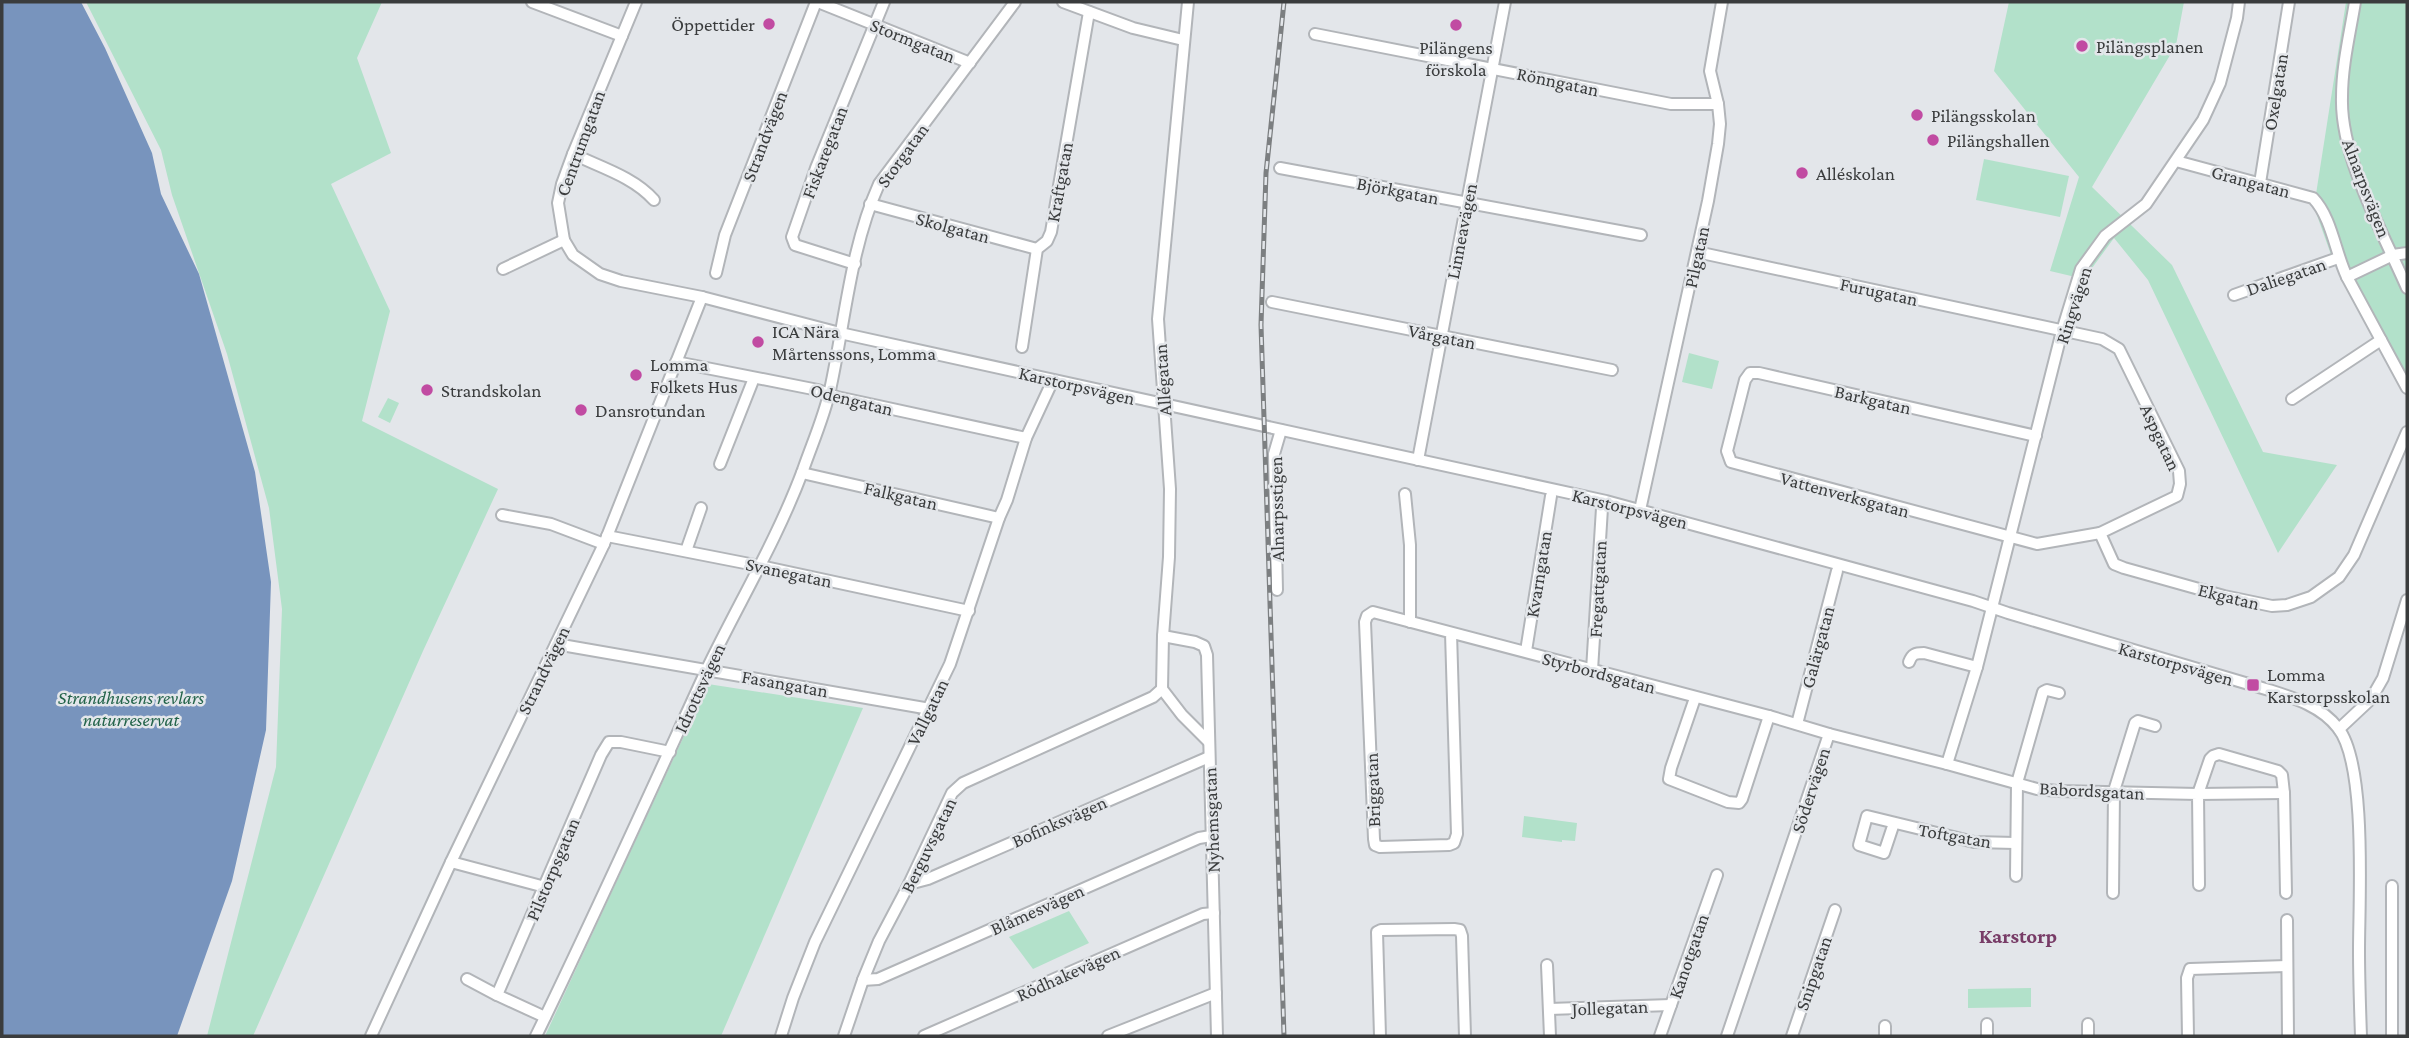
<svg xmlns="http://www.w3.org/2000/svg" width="2409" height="1038" font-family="'Crimson Pro',serif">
	<rect width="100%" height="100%" fill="#e3e6ea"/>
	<g fill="#b2e1ca">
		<path d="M86 2H382L357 58 391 153 331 184 390 311 362 421 498 489 423 651 253 1036H207L276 767 282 609 269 508 227 354 172 195 161 150Z"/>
		<path d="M2009 2H2184L2176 45 2092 187 2172 265 2263 452 2337 465 2278 553 2148 280 2114 238 2084 279 2050 271 2079 177 1994 71Z"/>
		<path d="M2346 2H2407V396L2334 263 2314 207Z"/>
		<path d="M1984 159 2069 176 2060 217 1976 200Z"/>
		<path d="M1689 353 1719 361 1712 389 1682 382Z"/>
		<path d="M388 398 399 403 390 423 378 417Z"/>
		<path d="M708 684 863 708 721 1036H545Z"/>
		<path d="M1524 816 1577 823 1575 841 1562 840V842L1522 837Z"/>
		<path d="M1069 911 1089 943 1033 969 1009 937Z"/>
		<path d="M2031 988V1007L1968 1008V989Z"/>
	</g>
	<path fill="#7894bd" d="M2 2H81L105 48 152 153 161 194 199 274 255 472 271 582 266 730 232 881 177 1036H2Z"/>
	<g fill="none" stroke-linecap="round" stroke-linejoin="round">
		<defs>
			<g id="minor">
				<path d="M532 2 622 36"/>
				<path d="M636 2 573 154 562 184 558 203 564 240 573 255 600 274 621 281 702 297 840 333 1606 501 1973 601 2008 613 2269 690C2294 698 2321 706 2338 728 2367 764 2359 901 2359 950 2359 979 2360 1008 2361 1036"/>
				<path d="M818 2 970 63"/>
				<path d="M1063 2 1133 28 1183 40"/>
				<path d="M1188 2 1158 319 1170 489 1169 557 1163 636 1162 689 1182 715 1209 742"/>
				<path d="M2355 2C2350 33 2342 65 2342 97 2340 157 2383 233 2407 288"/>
				<path d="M1315 34 1671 104H1718"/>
				<path d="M573 154C600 167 634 177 654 200"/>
				<path d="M2176 161 2313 198C2332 218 2335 252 2347 277L2407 388"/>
				<path d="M1280 168 1641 235"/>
				<path d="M2260 183 2289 2"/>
				<path d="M870 204 1037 249"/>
				<path d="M1697 252 2102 339 2119 349 2179 471 2180 484 2177 496 2100 533 2037 544 1731 462 1727 451 1745 380 1750 373H1759L2036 436"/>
				<path d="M855 264 795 245 792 237 816 168 884 2"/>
				<path d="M503 269 564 240"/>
				<path d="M716 273 725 235 816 2"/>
				<path d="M2347 277 2393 255 2407 253"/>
				<path d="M2234 295 2338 258"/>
				<path d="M1272 302 1612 370"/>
				<path d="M1022 347 1037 249 1047 241 1051 232 1089 12"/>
				<path d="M676 362 818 390 837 397 1026 438"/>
				<path d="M2292 399 2381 340"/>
				<path d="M1418 460 1505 2"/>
				<path d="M720 464 754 378"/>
				<path d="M802 473 999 518"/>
				<path d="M1405 494 1410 545V622"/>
				<path d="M1640 510 1708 201 1718 144 1720 124 1718 104 1710 71 1722 2"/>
				<path d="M502 515 551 524 604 544"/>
				<path d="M2100 533 2114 564 2124 568 2224 596 2272 606 2287 605 2311 597 2339 577 2354 555 2407 432"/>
				<path d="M607 536 760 566 969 611"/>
				<path d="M686 551 701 508"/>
				<path d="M1277 590 1274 454 1281 430"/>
				<path d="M1451 633 1457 834 1454 843 1449 845 1380 847 1375 845 1374 839 1365 622 1367 616 1373 612 1769 716 1829 734"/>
				<path d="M1163 636 1195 642 1204 646 1207 655 1217 1036"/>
				<path d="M556 644 930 709"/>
				<path d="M1526 651 1551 496"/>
				<path d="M1909 662C1912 654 1915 653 1924 653L1977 667"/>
				<path d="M1592 670 1602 508"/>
				<path d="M1695 698 1671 768 1669 779 1728 802 1739 803 1742 799 1769 716"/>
				<path d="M1797 724 1837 571"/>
				<path d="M2339 729 2371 699 2383 678 2407 600"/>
				<path d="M1947 764 2037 789 2058 791 2198 794 2284 793 2282 775 2278 771 2219 754 2213 756 2210 759 2198 794 2199 885"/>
				<path d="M2284 793 2286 893"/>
				<path d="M1894 823 1884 853 1859 845 1867 816 1974 842 2015 843"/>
				<path d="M451 862 545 887"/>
				<path d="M2016 876 2017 783 2043 692 2047 690 2059 693"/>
				<path d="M909 884 928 879 1209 757"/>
				<path d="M2392 886V1036"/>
				<path d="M2113 893 2114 791 2135 723 2138 721 2155 726"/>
				<path d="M2287 920 2288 1036"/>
				<path d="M1547 965 1550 1036"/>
				<path d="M467 979 497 995 545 1017"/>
				<path d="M863 980 878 979 1199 838 1211 836"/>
				<path d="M497 995 601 755 609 742H621L670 752"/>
				<path d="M1549 1009 1671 1005"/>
				<path d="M1987 1024V1036"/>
				<path d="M2088 1024V1036"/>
				<path d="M1885 1026V1036"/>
				<path d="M371 1036 451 862 604 544 702 297"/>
				<path d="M536 1036C595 915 650 793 706 671 738 604 777 540 803 470 812 444 824 417 830 390 845 322 850 249 879 184L1015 2"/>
				<path d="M781 1036 793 998 815 942 950 664 999 518 1007 500 1026 438 1053 380"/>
				<path d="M844 1036 863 980 879 941 909 884 952 793 963 783 1153 697 1162 689"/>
				<path d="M924 1036 1203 914 1214 913"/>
				<path d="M1108 1036 1216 993"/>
				<path d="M1380 1036 1377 932 1381 930 1454 929 1460 930 1462 936 1465 1036"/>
				<path d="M1660 1036 1717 875"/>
				<path d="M1727 1036 1829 734 1947 764 1977 667 2062 331 2081 269 2105 236 2146 204 2203 120 2220 83 2237 18 2239 2"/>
				<path d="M1792 1036 1835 910"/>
				<path d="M2188 1036 2187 978 2190 969 2287 966"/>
			</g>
		</defs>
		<use href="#minor" stroke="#b2b5b9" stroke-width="14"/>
		<use href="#minor" stroke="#fff" stroke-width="10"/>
		<defs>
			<path id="rail" d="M1284 2 1266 173 1261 325 1284 1036"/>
		</defs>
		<use href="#rail" stroke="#7c7f81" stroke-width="5"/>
		<use href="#rail" stroke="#e3e6ea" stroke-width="2.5" stroke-dasharray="8" stroke-linecap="butt"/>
	</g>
	<g fill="#c14ba2" stroke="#e3e6ea" stroke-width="2.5">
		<circle cx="769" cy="24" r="7"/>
		<circle cx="1456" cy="25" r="7"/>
		<circle cx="2082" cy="46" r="7"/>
		<circle cx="1917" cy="115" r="7"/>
		<circle cx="1933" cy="140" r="7"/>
		<circle cx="1802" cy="173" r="7"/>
		<circle cx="758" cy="342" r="7"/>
		<circle cx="636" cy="375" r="7"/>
		<circle cx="427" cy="390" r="7"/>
		<circle cx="581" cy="410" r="7"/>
		<rect x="2246" y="678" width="14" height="14" rx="3.5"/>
	</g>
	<g text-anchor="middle" stroke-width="5" stroke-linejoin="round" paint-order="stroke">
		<g font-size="19" fill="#3a3c3d" stroke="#e3e6ea" text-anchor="start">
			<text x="755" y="31" text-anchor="end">Öppettider</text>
			<text x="2096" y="53">Pilängsplanen</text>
			<text x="1456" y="54" text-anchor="middle">Pilängens<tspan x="1456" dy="22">förskola</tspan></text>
			<text x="1931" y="122">Pilängsskolan</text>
			<text x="1947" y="147">Pilängshallen</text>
			<text x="1816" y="180">Alléskolan</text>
			<text x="772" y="338">ICA Nära<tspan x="772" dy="22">Mårtenssons, Lomma</tspan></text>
			<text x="650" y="371">Lomma<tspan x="650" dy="22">Folkets Hus</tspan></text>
			<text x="441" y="397">Strandskolan</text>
			<text x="595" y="417">Dansrotundan</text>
			<text x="2267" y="681">Lomma<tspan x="2267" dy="22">Karstorpsskolan</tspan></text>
		</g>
		<g font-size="19" fill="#3a3c3d" stroke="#e3e6ea">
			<text transform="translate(913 40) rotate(22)" y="7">Stormgatan</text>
			<text transform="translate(1558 81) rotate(12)" y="7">Rönngatan</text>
			<text transform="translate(2275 92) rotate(-81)" y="7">Oxelgatan</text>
			<text transform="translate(764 136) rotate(-69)" y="7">Strandvägen</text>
			<text transform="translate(580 143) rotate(-70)" y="7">Centrumgatan</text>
			<text transform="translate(824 152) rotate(-69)" y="7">Fiskaregatan</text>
			<text transform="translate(902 155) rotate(-54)" y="7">Storgatan</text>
			<text transform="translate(2251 181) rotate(15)" y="7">Grangatan</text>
			<text transform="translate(1059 182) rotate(-80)" y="7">Kraftgatan</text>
			<text transform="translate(2367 188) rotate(69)" y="7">Alnarpsvägen</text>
			<text transform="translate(1398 190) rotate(11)" y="7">Björkgatan</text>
			<text transform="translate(953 227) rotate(15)" y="7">Skolgatan</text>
			<text transform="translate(1461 231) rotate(-79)" y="7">Linneavägen</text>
			<text transform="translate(1696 257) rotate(-78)" y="7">Pilgatan</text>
			<text transform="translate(2286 276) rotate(-19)" y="7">Daliegatan</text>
			<text transform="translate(1879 291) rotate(12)" y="7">Furugatan</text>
			<text transform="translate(2073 305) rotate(-72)" y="7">Ringvägen</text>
			<text transform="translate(1442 336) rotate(11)" y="7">Vårgatan</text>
			<text transform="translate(1162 380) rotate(-94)" y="7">Allégatan</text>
			<text transform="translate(1077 385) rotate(13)" y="7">Karstorpsvägen</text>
			<text transform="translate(852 399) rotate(14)" y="7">Odengatan</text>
			<text transform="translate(1873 399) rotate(13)" y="7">Barkgatan</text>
			<text transform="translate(2161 437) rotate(65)" y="7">Aspgatan</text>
			<text transform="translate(1845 494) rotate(15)" y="7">Vattenverksgatan</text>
			<text transform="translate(901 495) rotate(13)" y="7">Falkgatan</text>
			<text transform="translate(1630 508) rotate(14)" y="7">Karstorpsvägen</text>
			<text transform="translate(1276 509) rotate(-91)" y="7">Alnarpsstigen</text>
			<text transform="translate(789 572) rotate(12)" y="7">Svanegatan</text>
			<text transform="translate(1538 574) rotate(-81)" y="7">Kvarngatan</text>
			<text transform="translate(1597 589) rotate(-87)" y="7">Fregattgatan</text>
			<text transform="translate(2229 596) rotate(14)" y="7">Ekgatan</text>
			<text transform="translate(1817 647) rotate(-75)" y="7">Galärgatan</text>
			<text transform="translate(2176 663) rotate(16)" y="7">Karstorpsvägen</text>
			<text transform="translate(543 670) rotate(-64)" y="7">Strandvägen</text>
			<text transform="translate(1599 672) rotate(15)" y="7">Styrbordsgatan</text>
			<text transform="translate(785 683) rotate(10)" y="7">Fasangatan</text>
			<text transform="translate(699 688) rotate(-65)" y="7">Idrottsvägen</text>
			<text transform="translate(927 712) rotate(-64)" y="7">Vallgatan</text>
			<text transform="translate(1372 790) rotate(-92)" y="7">Briggatan</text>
			<text transform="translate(1810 790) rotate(-72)" y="7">Södervägen</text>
			<text transform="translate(2092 790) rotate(3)" y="7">Babordsgatan</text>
			<text transform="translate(1211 820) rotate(-92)" y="7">Nyhemsgatan</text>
			<text transform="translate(1059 821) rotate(-24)" y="7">Bofinksvägen</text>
			<text transform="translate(1955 835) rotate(10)" y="7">Toftgatan</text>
			<text transform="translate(928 845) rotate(-64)" y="7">Berguvsgatan</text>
			<text transform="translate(552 869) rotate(-67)" y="7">Pilstorpsgatan</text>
			<text transform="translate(1037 909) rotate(-24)" y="7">Blåmesvägen</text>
			<text transform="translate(1688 956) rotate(-71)" y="7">Kanotgatan</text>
			<text transform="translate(1068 973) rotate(-24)" y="7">Rödhakevägen</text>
			<text transform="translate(1813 973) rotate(-71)" y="7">Snipgatan</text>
			<text transform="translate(1610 1007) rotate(-2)" y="7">Jollegatan</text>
		</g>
		<g font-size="19" font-style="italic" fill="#226349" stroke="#e3e6ea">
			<text x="131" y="704">Strandhusens revlars<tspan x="131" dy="22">naturreservat</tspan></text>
		</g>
		<g font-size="21" font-weight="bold" fill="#783c67" stroke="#e3e6ea">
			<text x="2018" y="943">Karstorp</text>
		</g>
	</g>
	<rect width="2409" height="1038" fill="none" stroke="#3a3c3d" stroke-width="7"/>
</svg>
